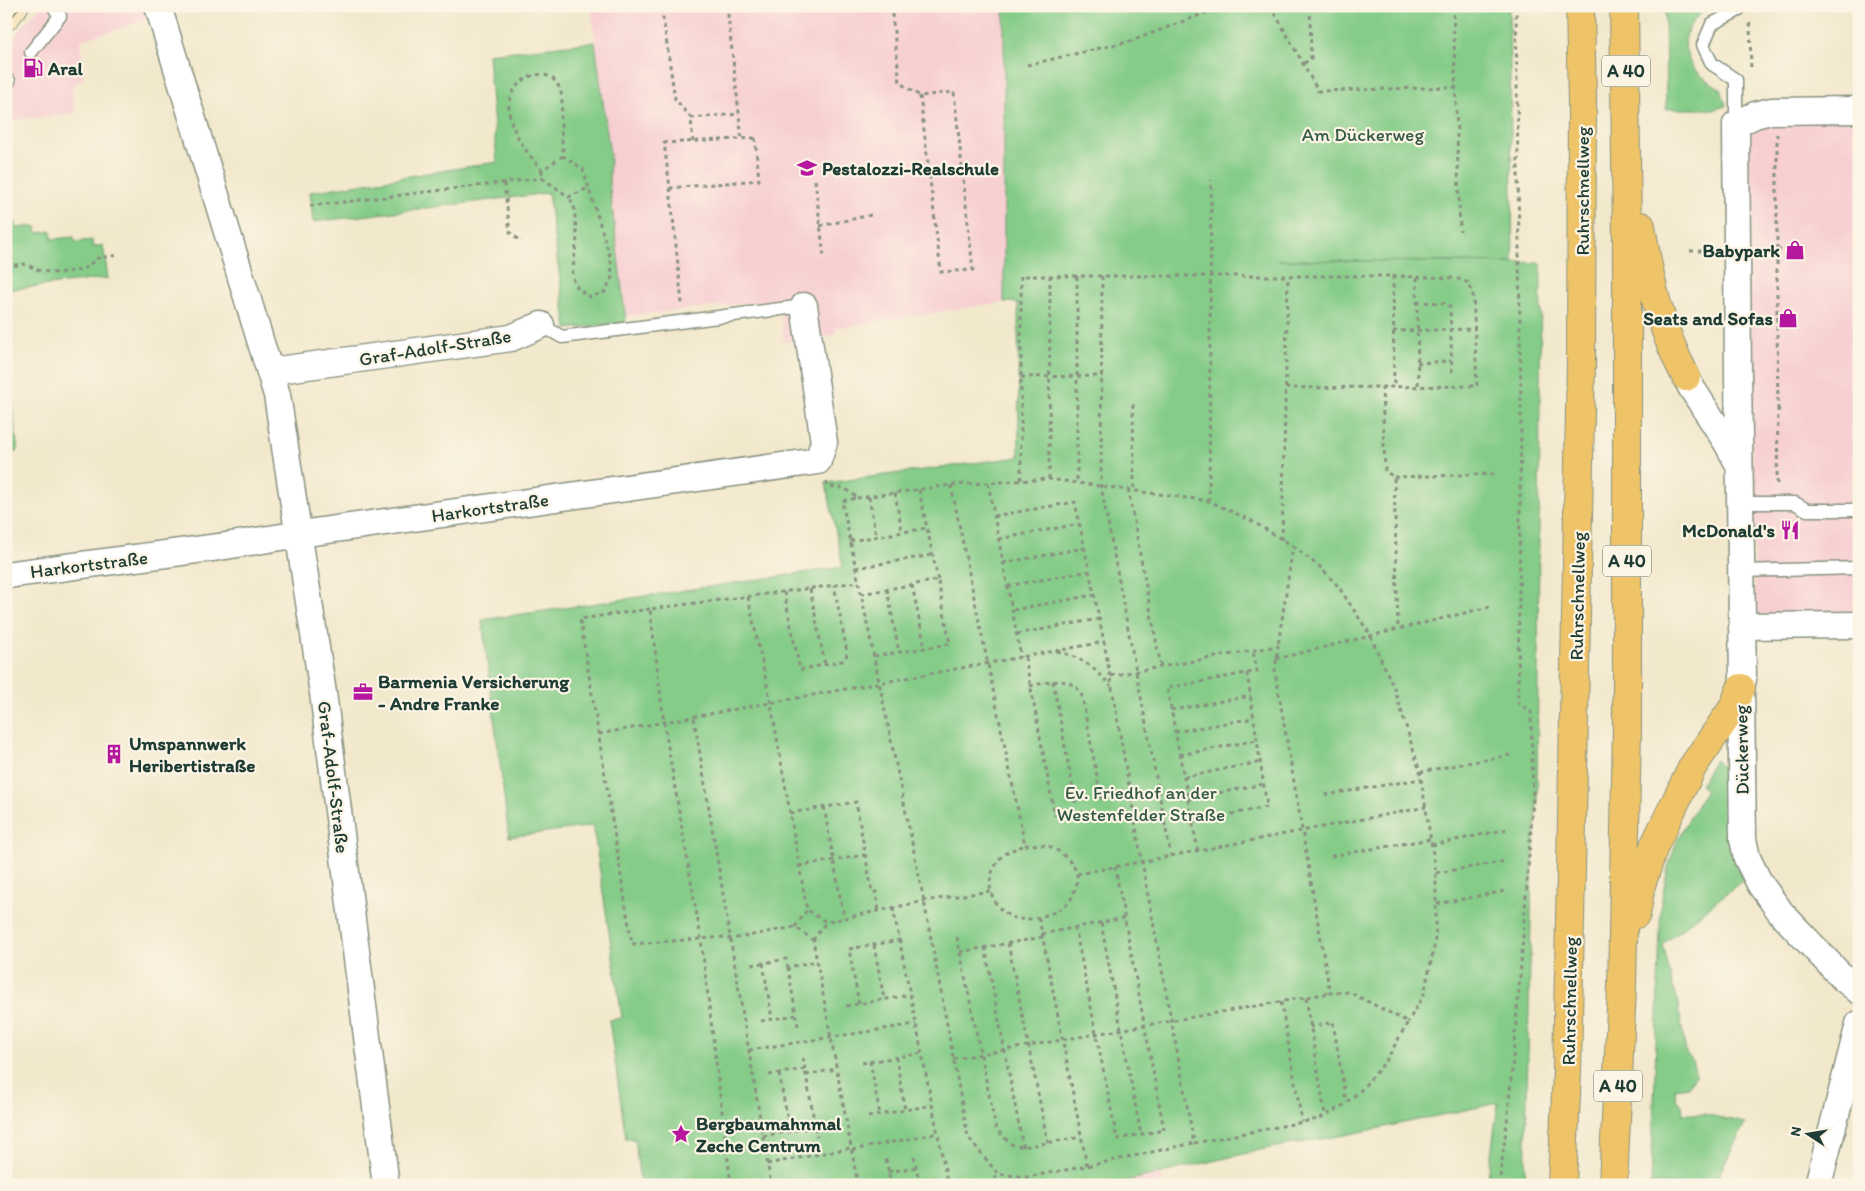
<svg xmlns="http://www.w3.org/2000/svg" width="1865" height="1191" font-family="Itim,sans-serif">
	<rect width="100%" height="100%" fill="#fcf5e5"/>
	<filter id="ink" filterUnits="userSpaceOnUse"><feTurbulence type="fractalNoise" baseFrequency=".02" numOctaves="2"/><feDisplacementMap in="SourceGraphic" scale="10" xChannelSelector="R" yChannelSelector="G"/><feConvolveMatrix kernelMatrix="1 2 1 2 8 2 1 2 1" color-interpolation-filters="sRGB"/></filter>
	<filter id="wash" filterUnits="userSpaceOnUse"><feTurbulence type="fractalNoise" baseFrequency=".0096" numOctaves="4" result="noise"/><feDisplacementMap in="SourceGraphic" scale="20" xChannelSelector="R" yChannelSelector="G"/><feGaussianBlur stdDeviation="1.12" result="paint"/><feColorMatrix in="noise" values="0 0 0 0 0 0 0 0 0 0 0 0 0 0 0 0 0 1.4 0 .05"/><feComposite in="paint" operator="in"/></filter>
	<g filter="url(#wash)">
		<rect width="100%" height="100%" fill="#f2e8cc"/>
		<g fill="#f7cfd1">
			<path d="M41 6H147L151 19 81 40 83 79 72 86 75 113 6 121V46Z"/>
			<path d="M591 6H1004V302L835 328 836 335 784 342 779 300 626 316 609 182 610 155Z"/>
			<path d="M1859 116V615L1755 614 1747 148 1749 138 1756 128 1767 121Z"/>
			<path d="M1161 1171 1164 1185H1109Z"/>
		</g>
		<g fill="#85cc88" stroke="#52845e">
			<path d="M1004 6H1509L1513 263 1277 260 1541 263 1537 805 1532 874 1525 1185H1487L1498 1103 1356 1133 1265 1149 1109 1185H640L635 1139H626L609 1020 622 1018 593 826 509 837 482 620 843 567 826 483 1019 457 1018 303 1004 302Z"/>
			<path d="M1665 6H1713C1690 17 1677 39 1691 64 1698 75 1710 82 1721 89L1726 106 1716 109H1666Z"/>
			<path d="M595 42 610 155 609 182 626 322 567 329 548 193 313 222 310 192 497 162 488 54Z"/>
			<path d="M16 223 17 228 36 226 37 233 51 231 52 239 74 237 75 242 92 240 93 247 103 245 108 278 6 290V224Z"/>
			<path d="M6 365 18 451 6 453Z"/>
			<path d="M1715 759 1725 769 1726 836 1730 852 1743 880 1663 944 1675 995 1680 1008 1678 1011 1680 1016 1686 1053 1694 1063 1695 1076 1689 1087 1675 1089 1676 1100 1682 1105 1683 1114H1704L1745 1123 1714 1185H1651L1661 903 1668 867 1679 836 1706 790 1700 785Z"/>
		</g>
	</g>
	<g filter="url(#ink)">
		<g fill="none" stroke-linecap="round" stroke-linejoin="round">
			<defs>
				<g id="lane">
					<path d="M31 52 60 16 53 6"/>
					<path d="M6 84 9 81"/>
					<path d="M1736 124V80L1712 64 1703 45 1712 24 1737 11 1742 6"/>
					<path d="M541 325 562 337 804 306"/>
					<path d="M1740 503H1795L1807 510H1859"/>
					<path d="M1741 571 1859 568"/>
				</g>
				<g id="street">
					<path d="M158 6 277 395 323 693 386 1185"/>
					<path d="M1859 110 1771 111 1755 115 1736 124 1738 376 1743 679 1741 688 1743 839 1747 858 1760 884 1782 914 1844 979 1859 991"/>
					<path d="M271 371 511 338 541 325"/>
					<path d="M1686 377 1691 387 1727 443 1738 463"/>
					<path d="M6 575 219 547 300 534 818 461 824 442 804 306"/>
					<path d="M1742 626 1859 625"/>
					<path d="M1818 1185 1859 1024"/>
				</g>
				<path id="secondary" d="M6 16 14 6"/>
				<g id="highway">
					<path d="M1641 226C1649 279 1660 328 1686 377"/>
					<path d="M1636 914 1641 885 1654 846 1693 766 1733 708 1741 688"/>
					<path d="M1562 1185 1567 1071 1581 362 1582 103 1580 6"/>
					<path d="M1613 1185 1622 987 1627 726V235L1624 6"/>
				</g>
			</defs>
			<use href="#lane" stroke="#889280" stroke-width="15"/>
			<use href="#street" stroke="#889280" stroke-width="29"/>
			<use href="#secondary" stroke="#889280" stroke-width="30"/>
			<use href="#highway" stroke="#889280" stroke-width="30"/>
			<g stroke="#889280" stroke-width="3" stroke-dasharray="4 4" stroke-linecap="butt">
				<path d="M727 6 742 140"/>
				<path d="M891 6 900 83 920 96 954 92 973 270 941 272 920 96"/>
				<path d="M1271 6 1318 91 1456 87"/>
				<path d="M1453 6 1460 231"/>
				<path d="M1802 6V12"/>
				<path d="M1750 23 1751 71"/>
				<path d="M1304 63 1311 59 1310 6"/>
				<path d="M1027 65 1131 41 1224 6"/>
				<path d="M691 118 739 114"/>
				<path d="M755 138 759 180 670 188 664 143Z"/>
				<path d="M693 142 691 118 675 99 662 11 704 6"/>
				<path d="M563 156 542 170C528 154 511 133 509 110 506 81 546 60 559 87 565 98 560 113 561 125 561 135 563 146 563 156L583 169 611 260 612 277 605 292 590 297 578 289 572 276 577 238 574 205 569 197"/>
				<path d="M542 170V178L569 197 588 188"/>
				<path d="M815 180 824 258"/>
				<path d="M504 183 510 232 521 242"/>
				<path d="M670 188 682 304"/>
				<path d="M310 206 542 178"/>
				<path d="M820 226 871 215"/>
				<path d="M1761 250H1795"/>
				<path d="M1690 251H1715"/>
				<path d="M6 266 26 264 37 270 56 273 82 270 98 258 119 255"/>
				<path d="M1077 276V482"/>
				<path d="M1102 276 1101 486 1171 856"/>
				<path d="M1393 276 1394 387"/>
				<path d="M1417 277 1418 387"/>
				<path d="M1417 302 1446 303 1450 307 1452 372"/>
				<path d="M1777 321V134"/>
				<path d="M1393 331 1475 329"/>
				<path d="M1417 363 1451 361"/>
				<path d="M1021 377 1102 376"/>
				<path d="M1382 387 1385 471 1394 477 1398 629"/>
				<path d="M1133 404 1134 490"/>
				<path d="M1778 410 1777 321 1784 320"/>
				<path d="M1394 477 1495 474"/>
				<path d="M1049 479 1050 276"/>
				<path d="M1021 480V276H1393L1455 278 1467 282 1473 293 1477 386 1286 388"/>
				<path d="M826 482 828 487C841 486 848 489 857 498L842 501 924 901 968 1137 998 1174 1027 1177 1087 1166 1194 1143 1142 862 1110 676 1278 646 1275 671 1330 993 1349 992 1408 1022 1386 1061 1361 1090 1341 1107 1318 1119 1194 1143"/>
				<path d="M988 483 1021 657"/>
				<path d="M1777 484 1778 410 1784 409"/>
				<path d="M951 485 1025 845"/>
				<path d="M1128 489 1161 667"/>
				<path d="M919 490 938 580"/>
				<path d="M895 493 902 532"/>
				<path d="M869 497 876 537"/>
				<path d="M857 498 951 485 1049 479 1209 501 1252 521 1293 546 1278 646"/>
				<path d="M1209 501 1211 180"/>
				<path d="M994 516 1075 502 1104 642"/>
				<path d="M999 539 1079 524"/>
				<path d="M1282 540 1288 276"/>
				<path d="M850 541 927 528"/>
				<path d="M1293 546 1321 568 1338 586 1369 633 1395 690 1420 772 1436 873V926L1434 948 1424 994 1408 1022"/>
				<path d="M1003 563 1084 548"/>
				<path d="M856 568 932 555"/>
				<path d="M912 585 925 648"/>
				<path d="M1008 586 1089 571"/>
				<path d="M810 589 825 665"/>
				<path d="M887 589 899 652"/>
				<path d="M784 592 800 670 842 661 846 658 847 652 834 585"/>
				<path d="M861 594 938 580 950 644 875 656"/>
				<path d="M748 597 771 704 807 910 826 922 924 901 990 891"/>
				<path d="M650 609 580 619 632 944 725 937 731 939 795 927 813 940 858 1185"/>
				<path d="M1013 610 1093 595"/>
				<path d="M1017 634 1098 619"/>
				<path d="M1057 651C1085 659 1092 666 1111 686"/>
				<path d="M1025 657 1055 816"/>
				<path d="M1276 659 1493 606"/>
				<path d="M1053 681 1076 806"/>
				<path d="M1030 686C1049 682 1073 674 1082 696L1102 803"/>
				<path d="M1171 710 1251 696"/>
				<path d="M694 718 771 1185"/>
				<path d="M1175 732 1254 718"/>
				<path d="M599 734 1104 642 1110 676"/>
				<path d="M1180 755 1257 740"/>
				<path d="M1420 772 1510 755"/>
				<path d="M1184 777 1261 762"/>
				<path d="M1325 795 1421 779"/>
				<path d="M1188 799 1264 784"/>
				<path d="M824 807 844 918"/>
				<path d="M790 813 856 802 872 892H876L879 911"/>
				<path d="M1192 822 1267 807 1247 673"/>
				<path d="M1025 845C1032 845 1041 844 1048 846 1059 849 1075 863 1077 875 1078 882 1075 890 1072 897 1068 906 1058 911 1049 914 1038 918 1026 921 1015 918 994 911 985 889 993 870 996 864 1000 858 1004 854 1011 850 1018 848 1025 845Z"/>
				<path d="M1432 845 1508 829"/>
				<path d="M1198 851 1167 688 1257 671 1253 650"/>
				<path d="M1331 856 1431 839"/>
				<path d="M799 866 865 855"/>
				<path d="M1436 873 1507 861"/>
				<path d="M1077 874 1426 807"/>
				<path d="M1437 904 1505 891"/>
				<path d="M893 908 948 1185"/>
				<path d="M1039 918 1087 1166"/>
				<path d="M1101 923 1141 1135"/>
				<path d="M795 927 807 910"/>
				<path d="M1075 927 1117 1139 1164 1130 1115 867"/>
				<path d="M1042 934 1124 918"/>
				<path d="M957 937 996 1129 1011 1144 1023 1147 1081 1137"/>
				<path d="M813 940 826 922"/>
				<path d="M1008 943 1048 1143"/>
				<path d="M874 945 884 999"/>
				<path d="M985 947 1023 1147"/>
				<path d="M960 952 1043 937"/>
				<path d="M763 963 772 1019"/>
				<path d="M752 965 786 959 788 967 817 961"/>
				<path d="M788 967 798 1026"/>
				<path d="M1306 998 1325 1115"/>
				<path d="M1281 1002 1302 1122"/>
				<path d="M859 1004 849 949 900 940"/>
				<path d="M846 1006 910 995"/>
				<path d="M761 1021 796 1015"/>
				<path d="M1310 1027 1333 1022 1346 1102"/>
				<path d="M749 1050 916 1024"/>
				<path d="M896 1057 905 1110"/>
				<path d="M803 1058 805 1069"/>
				<path d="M953 1059 1330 993"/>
				<path d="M870 1061 880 1115"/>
				<path d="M862 1063 922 1053"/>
				<path d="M779 1074 790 1132"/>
				<path d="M769 1075 805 1069 817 1137"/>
				<path d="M806 1075 836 1069"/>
				<path d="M868 1117 932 1105"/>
				<path d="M763 1136 815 1127"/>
				<path d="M852 1150 938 1133"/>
				<path d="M914 1156 920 1185"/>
				<path d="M886 1159 891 1185"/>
				<path d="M767 1164 851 1148"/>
				<path d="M888 1172 917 1167"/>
				<path d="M731 1185 701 939 664 723 650 609 859 582"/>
				<path d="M990 1185 998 1174"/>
				<path d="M1499 1185 1508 1114 1521 965 1533 799 1531 712 1518 703 1521 412 1516 6"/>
			</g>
			<use href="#lane" stroke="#fff" stroke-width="12"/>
			<use href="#street" stroke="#fff" stroke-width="26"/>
			<use href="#secondary" stroke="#f9e7c3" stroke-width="28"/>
			<use href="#highway" stroke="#efc469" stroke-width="28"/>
			<g stroke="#1f3d34" stroke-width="1">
				<path d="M6 8 8 6"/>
				<path d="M6 24 21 6"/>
			</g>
		</g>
	</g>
	<defs>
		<symbol id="fuel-bare" viewBox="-9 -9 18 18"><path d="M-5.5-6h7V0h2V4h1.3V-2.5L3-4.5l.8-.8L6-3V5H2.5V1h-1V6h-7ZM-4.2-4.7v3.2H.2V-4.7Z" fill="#b5179e" stroke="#fcf5e5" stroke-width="2.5" paint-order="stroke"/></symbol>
		<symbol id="school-bare" viewBox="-9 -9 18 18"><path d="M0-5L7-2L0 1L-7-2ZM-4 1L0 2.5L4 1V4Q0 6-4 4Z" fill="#b5179e" stroke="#fcf5e5" stroke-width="2.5" paint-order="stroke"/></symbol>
		<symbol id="shop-bare" viewBox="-9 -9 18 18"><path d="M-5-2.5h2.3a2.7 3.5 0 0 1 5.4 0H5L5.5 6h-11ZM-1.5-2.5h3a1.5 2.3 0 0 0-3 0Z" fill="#b5179e" stroke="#fcf5e5" stroke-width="2.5" paint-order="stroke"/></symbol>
		<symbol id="restaurant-bare" viewBox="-9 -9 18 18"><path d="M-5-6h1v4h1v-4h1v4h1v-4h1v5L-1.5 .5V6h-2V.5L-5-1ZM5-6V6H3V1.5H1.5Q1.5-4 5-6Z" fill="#b5179e" stroke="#fcf5e5" stroke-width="2.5" paint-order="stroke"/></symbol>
		<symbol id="office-bare" viewBox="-9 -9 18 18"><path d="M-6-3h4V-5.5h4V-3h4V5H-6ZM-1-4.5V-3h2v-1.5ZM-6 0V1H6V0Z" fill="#b5179e" stroke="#fcf5e5" stroke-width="2.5" paint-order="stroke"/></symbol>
		<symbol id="building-bare" viewBox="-9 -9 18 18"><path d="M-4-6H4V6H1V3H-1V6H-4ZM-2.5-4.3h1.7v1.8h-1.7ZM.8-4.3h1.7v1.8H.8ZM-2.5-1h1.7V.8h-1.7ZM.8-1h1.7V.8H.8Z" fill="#b5179e" stroke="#fcf5e5" stroke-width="2.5" paint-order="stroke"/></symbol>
		<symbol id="sight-bare" viewBox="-9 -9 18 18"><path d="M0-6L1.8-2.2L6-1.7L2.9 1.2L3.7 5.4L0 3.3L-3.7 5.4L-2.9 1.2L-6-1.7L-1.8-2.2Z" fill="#b5179e" stroke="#fcf5e5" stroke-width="2.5" paint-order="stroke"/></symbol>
	</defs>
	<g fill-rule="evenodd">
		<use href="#fuel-bare" x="19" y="54" width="28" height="28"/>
		<use href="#school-bare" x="793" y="154" width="28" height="28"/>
		<use href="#shop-bare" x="1781" y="236" width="28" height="28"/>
		<use href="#shop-bare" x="1774" y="304" width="28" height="28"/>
		<use href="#restaurant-bare" x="1776" y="516" width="28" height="28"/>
		<use href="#office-bare" x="349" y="678" width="28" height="28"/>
		<use href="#building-bare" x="100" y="740" width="28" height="28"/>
		<use href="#sight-bare" x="667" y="1120" width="28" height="28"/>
	</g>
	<g text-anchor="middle" stroke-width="4.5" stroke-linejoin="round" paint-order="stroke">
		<g fill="#fcf5e5" stroke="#617469" stroke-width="1">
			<rect x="1602" y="55.5" width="48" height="31" rx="4"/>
			<rect x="1603" y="545.5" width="48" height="31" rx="4"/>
			<rect x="1594" y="1070.5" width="48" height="31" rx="4"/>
		</g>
		<g font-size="18" font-weight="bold" fill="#1f3d34">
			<text x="1626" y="77">A 40</text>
			<text x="1627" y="567">A 40</text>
			<text x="1618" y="1092">A 40</text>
		</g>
		<g font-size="19" font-weight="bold" fill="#1f3d34" stroke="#fcf5e5" text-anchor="start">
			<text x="48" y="75">Aral</text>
			<text x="822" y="175">Pestalozzi-Realschule</text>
			<text x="1780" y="257" text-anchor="end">Babypark</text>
			<text x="1773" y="325" text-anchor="end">Seats and Sofas</text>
			<text x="1775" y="537" text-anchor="end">McDonald's</text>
			<text x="378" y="688">Barmenia Versicherung<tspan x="378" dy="22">- Andre Franke</tspan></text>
			<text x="129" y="750">Umspannwerk<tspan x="129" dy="22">Heribertistraße</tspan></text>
			<text x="696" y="1130">Bergbaumahnmal<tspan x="696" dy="22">Zeche Centrum</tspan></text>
		</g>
		<g font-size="19" fill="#335a45" stroke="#fcf5e5">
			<text x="1363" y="141">Am Dückerweg</text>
			<text x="1141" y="799">Ev. Friedhof an der<tspan x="1141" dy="22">Westenfelder Straße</tspan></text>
		</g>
		<g font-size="19" fill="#1f3d34" stroke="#fcf5e5">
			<text transform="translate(1582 191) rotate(-90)" y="7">Ruhrschnellweg</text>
			<text transform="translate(435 347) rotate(-9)" y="7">Graf-Adolf-Straße</text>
			<text transform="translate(490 507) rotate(-8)" y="7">Harkortstraße</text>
			<text transform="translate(89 564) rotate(-7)" y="7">Harkortstraße</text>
			<text transform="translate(1577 596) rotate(-89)" y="7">Ruhrschnellweg</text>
			<text transform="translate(1741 750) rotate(-91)" y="7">Dückerweg</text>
			<text transform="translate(334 777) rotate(83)" y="7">Graf-Adolf-Straße</text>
			<text transform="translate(1569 1001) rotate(-89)" y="7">Ruhrschnellweg</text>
		</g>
	</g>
	<rect width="1865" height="1191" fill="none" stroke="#fcf5e5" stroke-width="25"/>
	<g transform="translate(1808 1134) rotate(282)" stroke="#fcf5e5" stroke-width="4" paint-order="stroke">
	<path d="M0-4L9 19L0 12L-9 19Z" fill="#1f3d34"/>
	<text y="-8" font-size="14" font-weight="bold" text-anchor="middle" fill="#1f3d34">N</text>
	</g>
</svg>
